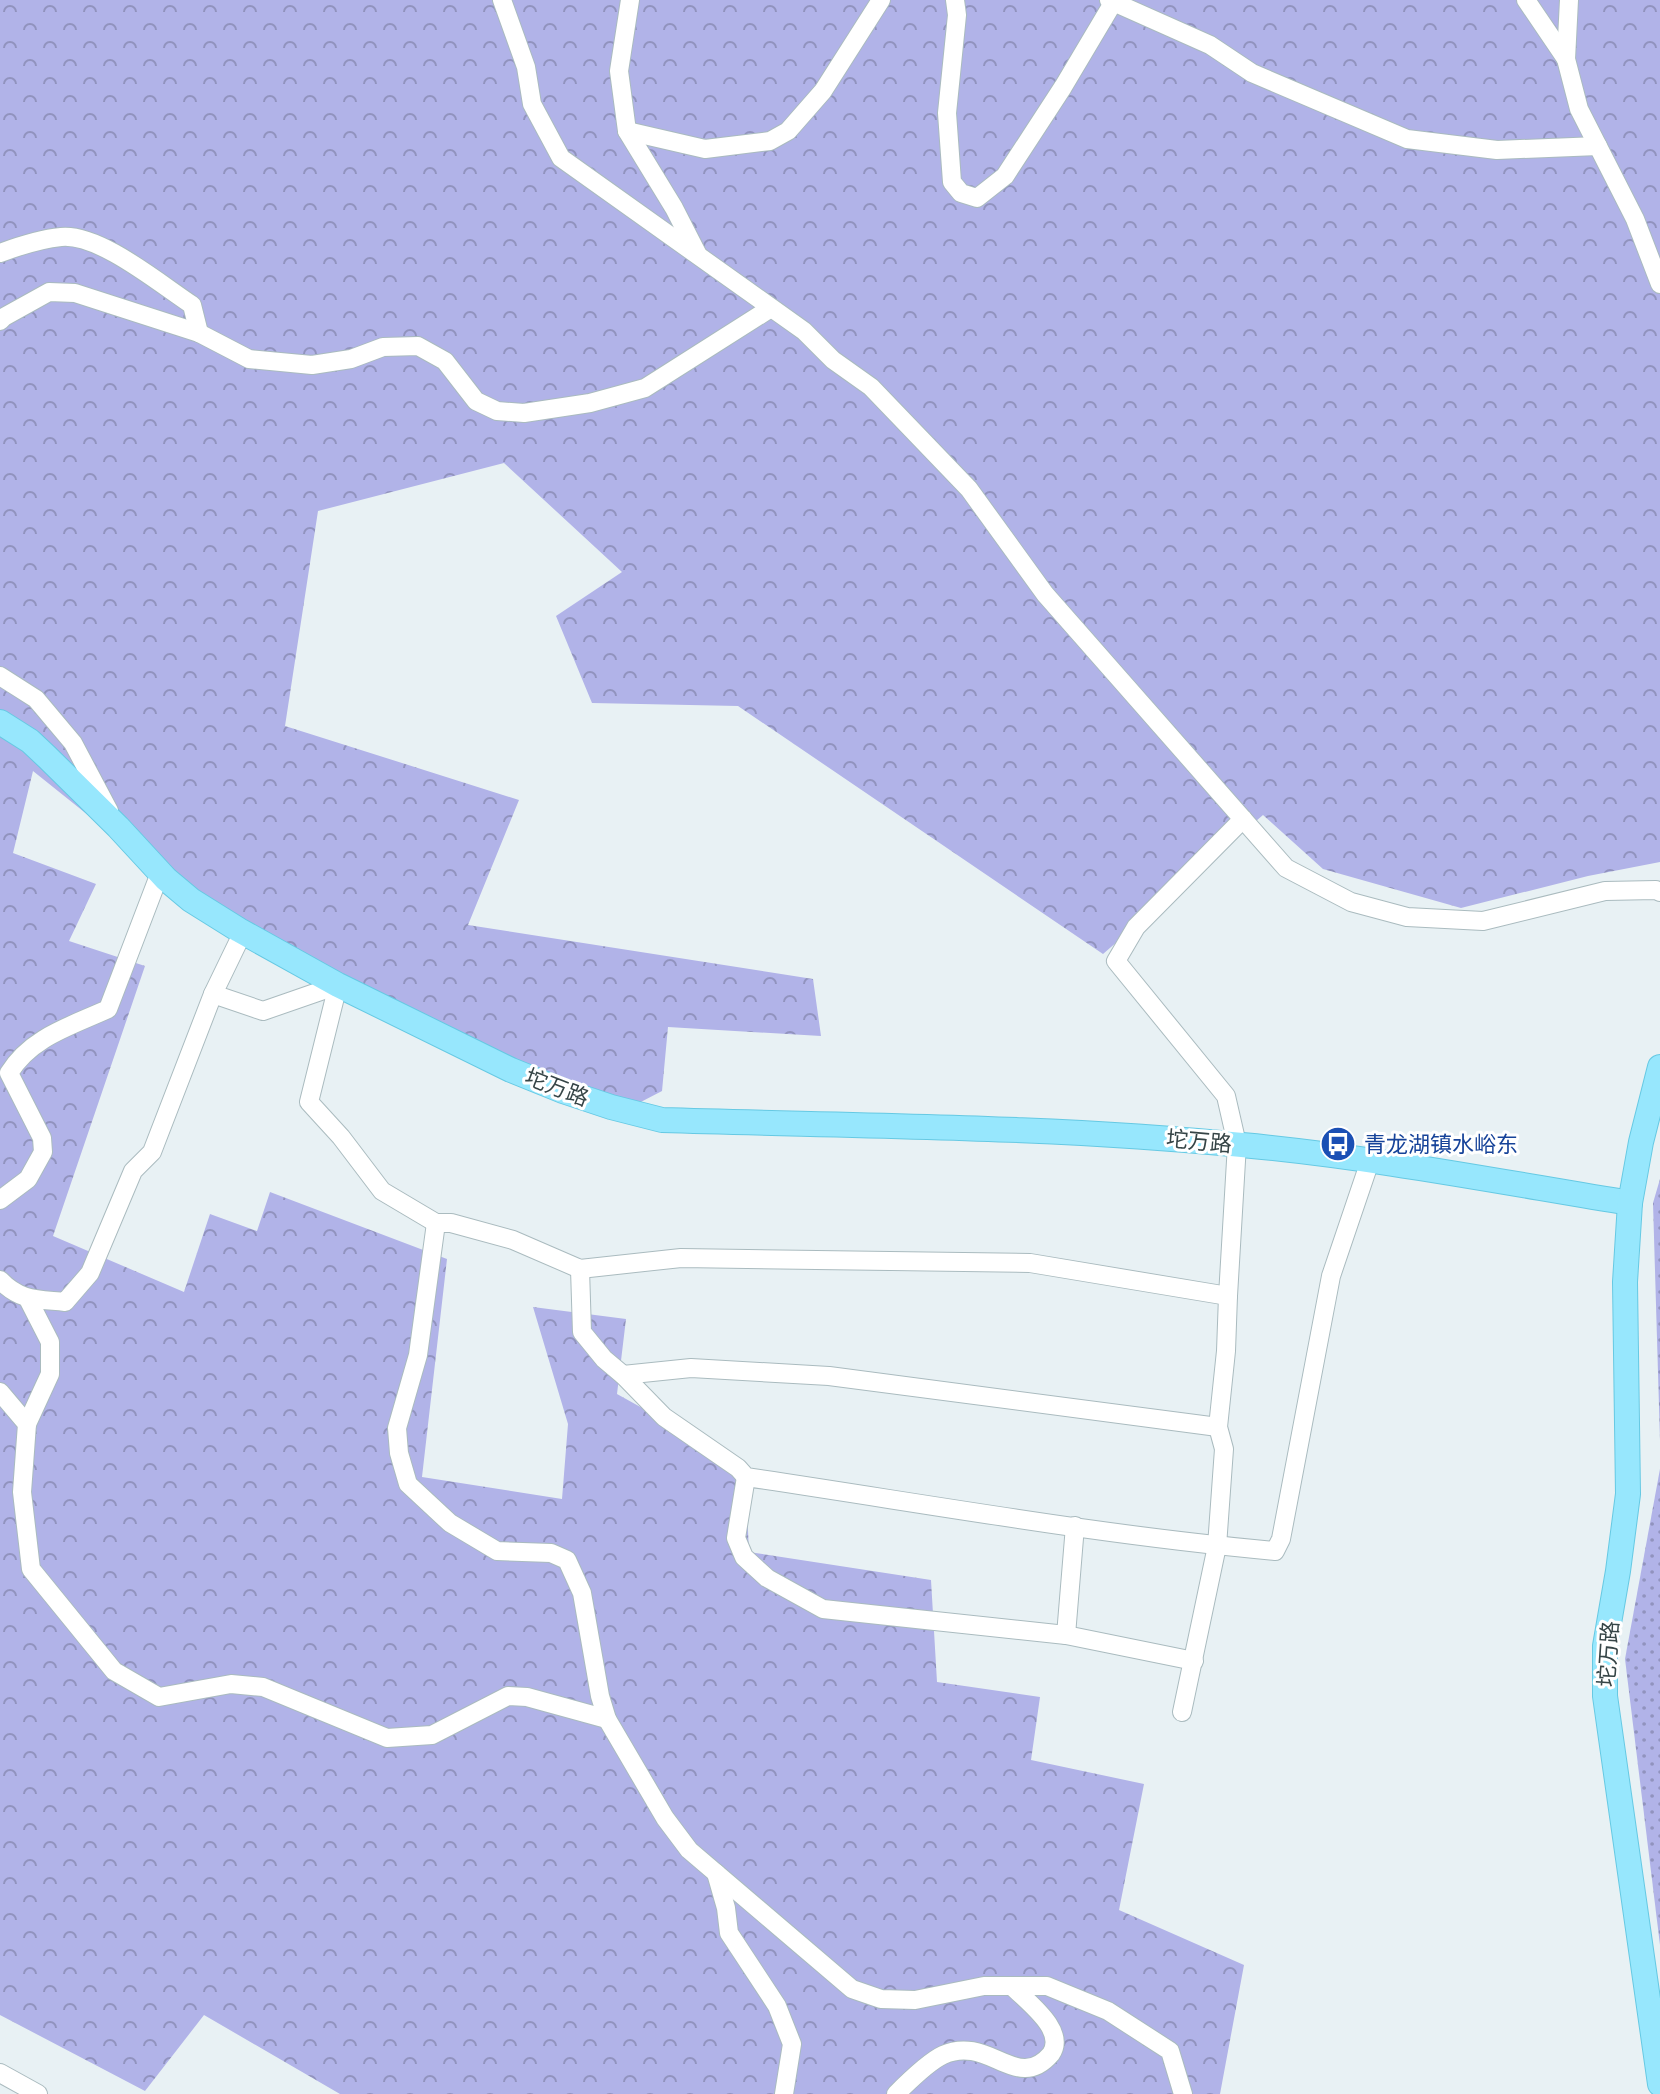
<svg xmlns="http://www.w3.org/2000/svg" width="1660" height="2094" font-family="Ubuntu,'Noto Sans SC',sans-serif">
	<defs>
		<pattern id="forest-crowns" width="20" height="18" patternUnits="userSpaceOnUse" patternTransform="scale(2)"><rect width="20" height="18" fill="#b1b3e8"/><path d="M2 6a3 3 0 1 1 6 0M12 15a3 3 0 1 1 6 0" fill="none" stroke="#9193be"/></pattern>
		<pattern id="park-dots" width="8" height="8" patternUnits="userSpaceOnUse" patternTransform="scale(2)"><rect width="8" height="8" fill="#b1b3e8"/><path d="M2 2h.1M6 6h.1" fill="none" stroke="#9193be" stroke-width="1.8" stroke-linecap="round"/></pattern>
	</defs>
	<rect width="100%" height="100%" fill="#e8f1f4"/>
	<path fill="url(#forest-crowns)" d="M0 0H1660V862L1588 876 1461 908 1323 869 1263 815 1103 954 738 706 592 703 556 616 622 572 504 463 318 511 285 726 519 800 468 925 813 979 821 1036 668 1027 662 1091 608 1119 204 908 33 771 13 853 96 884 69 941 145 966 53 1236 184 1292 210 1214 257 1231 270 1192 447 1259 422 1477 562 1499 568 1424 533 1307 626 1319 617 1394 745 1465 749 1552 931 1580 937 1682 1040 1697 1031 1760 1144 1784 1119 1910 1244 1965 1220 2094H340L204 2015 145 2091 0 2015Z"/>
	<g fill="url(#park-dots)">
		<path d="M1660 1179V1440L1653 1203Z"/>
		<path d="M1660 1469V1945L1625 1659Z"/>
	</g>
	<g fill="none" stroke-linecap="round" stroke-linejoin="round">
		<defs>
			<g id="minor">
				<path d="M502 0 526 67 532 104 561 158 804 331 833 360 871 387 969 489 1045 594 1286 868 1351 902 1407 917 1483 921 1605 891 1656 890 1660 892"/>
				<path d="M630 0 619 71 627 131 674 208 697 253"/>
				<path d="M955 0 957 15 947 113 952 182 961 193 977 198 1005 176 1063 87 1113 3"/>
				<path d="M1109 0 1210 45 1252 73 1407 139 1497 150 1598 146"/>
				<path d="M1526 0 1566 59"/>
				<path d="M1569 0 1566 59 1579 109 1635 219 1660 284"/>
				<path d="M627 131 705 149 770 141 788 131 823 91 881 0"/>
				<path d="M0 253C19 246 41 239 61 237 99 233 160 284 192 305L199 333"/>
				<path d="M0 321 4 317 49 292 75 293 199 333 249 359 312 365 351 359 383 347 418 346 445 361 476 401 497 411 524 413 590 403 645 388 771 308"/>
				<path d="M0 676 36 699 73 743 109 811"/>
				<path d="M243 932 213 994 263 1011 338 985"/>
				<path d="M338 985 309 1102 341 1137 382 1191 436 1223H451L513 1240 580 1269 681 1258 1030 1263 1228 1296"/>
				<path d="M0 1200 28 1179 43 1152 42 1138 9 1073C31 1037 71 1026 108 1009L160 873"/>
				<path d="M436 1223 418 1355 397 1428 399 1453 408 1484 450 1523 497 1551 551 1553 567 1560 582 1593 600 1696 607 1719 665 1818 689 1850 852 1989 881 1999 915 2000 984 1986H1047L1108 2011 1170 2051 1183 2094"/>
				<path d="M580 1269 582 1332 604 1359 623 1375 664 1417 738 1468 746 1477C922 1503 1098 1535 1275 1551L1281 1539 1331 1276 1370 1161"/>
				<path d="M0 1280C20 1301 37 1299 65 1302L90 1273 133 1171 152 1152 213 994"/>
				<path d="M623 1375 691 1368 829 1376 1218 1427"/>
				<path d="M0 1392 27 1424 22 1492 31 1569 114 1671 159 1697 231 1684 263 1687 387 1738 432 1735 508 1696 527 1697 607 1719"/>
				<path d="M27 1424 50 1374V1342L28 1299"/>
				<path d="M746 1477 736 1538 744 1557 767 1578 823 1609 1066 1635 1194 1661"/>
				<path d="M1066 1635 1075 1526"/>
				<path d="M1182 1712 1217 1546 1224 1449 1218 1427 1226 1351 1228 1296 1237 1144 1226 1096 1116 961 1136 927 1243 819"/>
				<path d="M716 1873 726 1908 729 1933 777 2006 792 2044 784 2094"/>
				<path d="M0 2073 38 2094"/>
				<path d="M896 2094C907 2083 930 2061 943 2055 989 2034 1017 2094 1051 2054 1067 2030 1027 2002 1012 1986"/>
			</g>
			<g id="major">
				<path d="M0 722 30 741 47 757 118 827 166 879 191 900 239 930 338 985 511 1070 563 1091 611 1107 662 1120C855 1126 1049 1126 1242 1145 1372 1157 1501 1182 1630 1203"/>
				<path d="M1660 1067 1641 1142 1630 1203 1625 1282 1628 1494 1618 1571 1605 1646V1696L1660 2084"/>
			</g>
		</defs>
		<use href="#minor" stroke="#aabbbf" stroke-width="20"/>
		<use href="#major" stroke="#66c9e3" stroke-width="26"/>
		<use href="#minor" stroke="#fff" stroke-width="18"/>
		<use href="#major" stroke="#97e7fd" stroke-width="24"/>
	</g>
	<defs>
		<symbol id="bus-disc" viewBox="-11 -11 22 22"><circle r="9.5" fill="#1a4fb4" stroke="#fff"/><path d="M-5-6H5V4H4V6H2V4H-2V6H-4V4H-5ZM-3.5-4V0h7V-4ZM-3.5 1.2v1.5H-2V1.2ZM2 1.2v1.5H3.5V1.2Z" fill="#fff"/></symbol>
	</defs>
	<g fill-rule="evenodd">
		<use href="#bus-disc" x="1318" y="1124" width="40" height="40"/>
	</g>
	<g text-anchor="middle" stroke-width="6" stroke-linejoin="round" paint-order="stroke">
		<g font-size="22" fill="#364547" stroke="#fff">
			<text transform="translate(557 1087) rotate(21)" y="8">坨万路</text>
			<text transform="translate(1199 1141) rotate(5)" y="8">坨万路</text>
			<text transform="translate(1608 1654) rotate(-86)" y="8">坨万路</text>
		</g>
		<g font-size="22" fill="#164399" stroke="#fff" text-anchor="start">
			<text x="1364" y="1152">青龙湖镇水峪东</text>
		</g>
	</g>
</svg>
